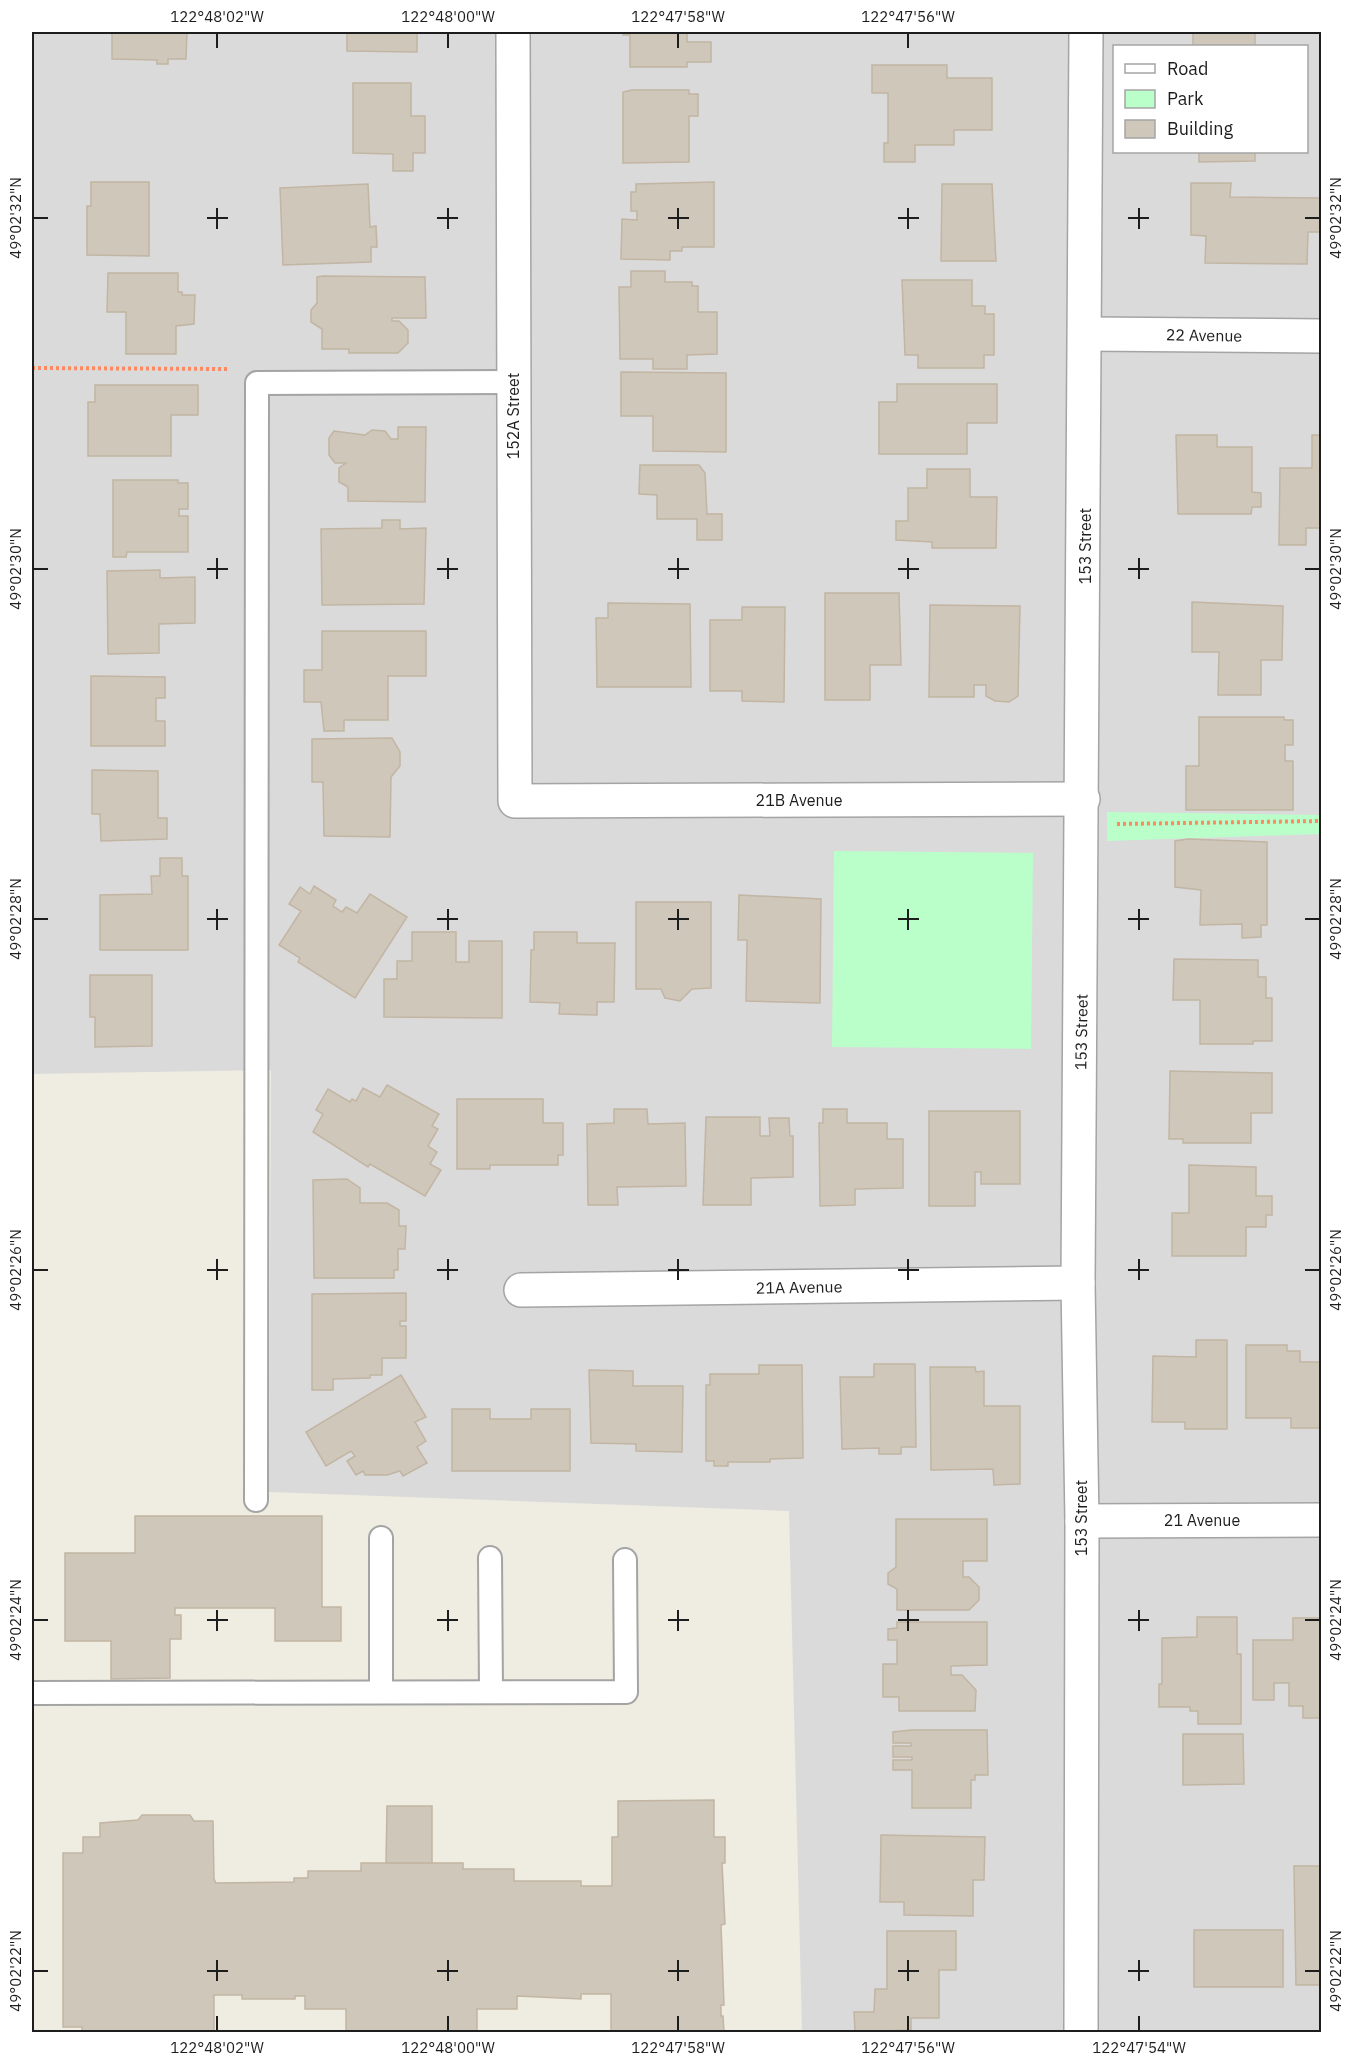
<svg xmlns="http://www.w3.org/2000/svg" width="1353" height="2064" font-family="'IBM Plex Sans',sans-serif">
	<rect width="100%" height="100%" fill="#efede1"/>
	<path fill="#dbdada" fill-rule="evenodd" d="M32 32H1321V2032H802L789 1511 269 1492 271 1070 32 1074ZM1114 46H1306V152H1114Z"/>
	<g fill="#bafeca">
		<path d="M1107 812 1321 815V834L1107 841Z"/>
		<path d="M834 851 1033 853 1031 1049 832 1047Z"/>
	</g>
	<g fill="#cfc7ba" stroke="#c2b5a3" stroke-width="1.5">
		<path d="M112 32H187L186 59H168V64H157V60L112 59Z"/>
		<path d="M347 32H417V52L347 51Z"/>
		<path d="M623 32H687V42H711V62H687V67H630V35H623Z"/>
		<rect x="1193" y="32" width="62" height="14"/>
		<path d="M872 65H947V78H992V130H954V145H915V162H884V143H888V93H872Z"/>
		<path d="M353 83H411V116H425V153H413V171H393V154L353 153Z"/>
		<path d="M632 90H689V94H698V116H689V162L623 163V92Z"/>
		<path d="M1199 152H1255V161L1199 162Z"/>
		<path d="M91 182H149V256L87 255V206H91Z"/>
		<path d="M714 182V247H682V251H670V260L621 259 622 219 637 220V211H631V192H636V184Z"/>
		<path d="M1191 183H1231L1230 197 1322 198V232H1308L1307 264 1205 263 1206 236 1191 235Z"/>
		<path d="M368 184 370 227 376 226 377 247H371V262L283 265 280 188Z"/>
		<path d="M942 184H992L996 261H941Z"/>
		<path d="M631 271H665V282H692V286H698V312H717V354L687 355V369H653V359H620L619 287H631Z"/>
		<path d="M108 273H178V292H182V295H195L194 324 176 326V354H126V312H107Z"/>
		<path d="M323 276 425 277 426 318H392V321H399L408 330V343L398 353H349V349H322V329L311 322V310L317 303V277Z"/>
		<path d="M902 280H972V306H985V314H994V355H984V368H918V355H905Z"/>
		<path d="M621 372 726 373V452L653 451V416H621Z"/>
		<path d="M897 384H997V423H967V454H879V402H897Z"/>
		<path d="M95 385H198V415H171V456H88V402H95Z"/>
		<path d="M398 427H426L425 502 348 501V487L339 482V468L346 463H335L329 455V438L334 431 365 435 372 430 385 431 391 439H398Z"/>
		<path d="M1176 435H1217V447H1252V492L1261 493V507H1252L1251 514H1178Z"/>
		<path d="M1312 435H1322V542L1320 528H1306V545H1279L1280 468H1312Z"/>
		<path d="M640 465H699L705 473 707 514H722V540H697V519H657V495L639 494Z"/>
		<path d="M927 469H970V497H997L996 548H932V542L896 540V521H908V488H927Z"/>
		<path d="M113 480H178V483H188V509H179V516H188V552H127L126 557H113Z"/>
		<path d="M382 520H400V529L426 528 424 604 322 605 321 529 382 528Z"/>
		<path d="M160 570V578L195 577V623L159 624V653L108 654 107 571Z"/>
		<path d="M825 593H899L901 665H870V700H825Z"/>
		<path d="M1192 602 1283 606 1282 660H1261V695H1218L1219 652H1192Z"/>
		<path d="M608 603 690 604 691 687H597L596 618H608Z"/>
		<path d="M930 605 1020 606 1018 696 1009 702 995 701 986 696V685H974V697H929Z"/>
		<path d="M742 607H785L784 702 742 701V691H710V620H742Z"/>
		<path d="M322 631H426V676H388V720H344V731H324L321 702H304V670H322Z"/>
		<path d="M91 676 165 677V698H156V721H165V746H91Z"/>
		<path d="M1199 717H1284V720H1293V745H1285V761H1293V810H1186V766H1199Z"/>
		<path d="M392 738 400 752V766L391 777 390 837 324 836 323 782H312V739Z"/>
		<path d="M92 770 158 771V818H167V839L101 841 100 814H92Z"/>
		<path d="M1188 839 1267 842V925H1261V937L1242 938V924L1200 925 1201 890 1175 887V841Z"/>
		<path d="M160 858H182V876H188V950H100V895L152 894 151 876H160Z"/>
		<path d="M314 886 336 900 333 906 342 912 346 907 357 913 370 894 407 917 355 998 298 962 300 958 279 945 301 911 289 904 300 887 310 894Z"/>
		<path d="M739 895 821 899 820 1003 746 1001 747 940H738Z"/>
		<path d="M636 902H711V988L692 989 680 1001 665 998 661 989H636Z"/>
		<path d="M412 932H456V962H469V941H502V1018L384 1017V979H397V961H412Z"/>
		<path d="M534 932H577V943H615L614 1002H597V1015L559 1014 560 1003 530 1002 531 950H534Z"/>
		<path d="M1174 959 1258 960V977H1266V998H1272V1041H1253V1044H1200V1000H1173Z"/>
		<path d="M90 975H152V1046L95 1047V1017H90Z"/>
		<path d="M1170 1071 1272 1073V1113H1251V1143H1183V1139H1169Z"/>
		<path d="M387 1085 439 1114 432 1126 438 1129 428 1146 437 1152 430 1164 441 1170 425 1196 370 1164 368 1167 313 1132 323 1114 316 1110 328 1089 350 1102 352 1099 356 1101 363 1088 380 1097Z"/>
		<path d="M457 1099H543V1123H563V1155H558V1165H490V1169H457Z"/>
		<path d="M614 1109H647L648 1124 685 1123 686 1186 617 1187 618 1205H588L587 1124 614 1123Z"/>
		<path d="M823 1109H847V1123H887V1139H903V1188L855 1189V1205L820 1206 819 1123H823Z"/>
		<path d="M929 1111H1020V1184H981V1172H975V1206H929Z"/>
		<path d="M706 1117H760V1136H770L769 1118H789L790 1136H793V1177L751 1178V1205H703Z"/>
		<path d="M1189 1165 1256 1167V1196H1272V1215H1266V1227H1246V1256H1172V1213H1189Z"/>
		<path d="M347 1179 360 1188V1203H387L399 1210V1226H406L405 1249H398V1270H394V1278H314L313 1180Z"/>
		<path d="M406 1293V1321H400V1326H406V1358H382V1375H370V1378L333 1379V1390H312V1294Z"/>
		<path d="M1196 1340H1227V1429H1185V1422H1152L1153 1356 1196 1357Z"/>
		<path d="M1246 1345H1287V1351H1300V1362H1322V1428H1291V1418H1246Z"/>
		<path d="M874 1364H915L916 1447H901V1454H879V1448L842 1449 840 1377H874Z"/>
		<path d="M759 1365H802L803 1458 770 1459V1462H728V1466H714V1461H706V1385H710V1374H759Z"/>
		<path d="M930 1367H975L976 1372 984 1371V1406H1020V1484L994 1485 993 1469 931 1470Z"/>
		<path d="M589 1370 633 1371V1386H683L682 1452 636 1451V1444L591 1443Z"/>
		<path d="M401 1375 426 1417 415 1422 426 1441 417 1447 427 1463 403 1476 400 1471 387 1475H365L363 1471 356 1475 347 1461 355 1456 351 1451 326 1466 306 1432Z"/>
		<path d="M452 1409H490V1419H531V1409H570V1471H452Z"/>
		<path d="M135 1516H322V1607H341V1641H275V1608H175V1615H181V1639H170V1678L111 1679V1641H65V1553H135Z"/>
		<path d="M896 1519H987V1561H963V1577H969L979 1587V1600L969 1610H897V1589L888 1584V1573L896 1567Z"/>
		<path d="M1197 1617H1237V1654H1241V1724H1198V1711H1190V1707H1159V1684H1162V1638L1197 1637Z"/>
		<path d="M1293 1618H1322L1320 1718H1303V1706H1289V1683H1274V1700H1253V1640H1293Z"/>
		<path d="M897 1622H987V1665L951 1666V1675H962L976 1690 975 1711H899V1697H883V1664H897V1640H888V1629L897 1628Z"/>
		<path d="M911 1730H987L988 1775H975V1780H971V1808H912V1770H893V1760H912V1757H893V1746H911V1743H893V1732Z"/>
		<path d="M1183 1734H1243L1244 1784 1183 1785Z"/>
		<path d="M714 1800V1837H725V1863H722L725 1924 721 1925 724 2005H721V2016H723L724 2032H611V1994H581V1999L517 1996V2009H477V2032H346V2009H305V1996H295V1999H242V1995H214V2032H82V2027H63V1853H83V1837H100V1823L138 1820 142 1815H190L194 1821H213L214 1879 216 1883 294 1882V1878H308V1871H361V1863H463V1869H514V1881H581V1886H612V1837H618V1801Z"/>
		<path d="M387 1806H432V1863H386Z"/>
		<path d="M881 1835 985 1837 984 1880H973V1916L904 1915V1902H880Z"/>
		<path d="M1294 1866H1322V1985H1296Z"/>
		<rect x="1194" y="1930" width="89" height="57"/>
		<path d="M887 1931H956V1970H939V2018H911V2030L855 2032 854 2012H874L875 1989H887Z"/>
	</g>
	<g fill="none" stroke-linecap="round" stroke-linejoin="round">
		<defs>
			<g id="service">
				<path d="M256 1500 257 383 512 382"/>
				<path d="M381 1538V1692"/>
				<path d="M490 1558 491 1692"/>
				<path d="M32 1693 626 1692 625 1560"/>
			</g>
			<g id="minor">
				<path d="M513 32 515 801 1083 799"/>
				<path d="M1086 334 1322 336"/>
				<path d="M521 1290 1078 1283"/>
				<path d="M1082 1521 1322 1520"/>
				<path d="M1081 2032 1082 1521 1078 1283 1086 32"/>
			</g>
		</defs>
		<use href="#service" stroke="#a4a4a4" stroke-width="26"/>
		<use href="#minor" stroke="#a4a4a4" stroke-width="36"/>
		<g stroke="#ff8a62" stroke-width="4" stroke-dasharray="3 3" stroke-linecap="butt">
			<path d="M32 368 230 369"/>
			<path d="M1117 824 1322 821"/>
		</g>
		<use href="#service" stroke="#fff" stroke-width="22"/>
		<use href="#minor" stroke="#fff" stroke-width="33"/>
	</g>
	<path fill="none" stroke="#1d1d1d" stroke-width="2" d="M217 33V48M448 33V48M678 33V48M908 33V48M217 208V229M448 208V229M678 208V229M908 208V229M1139 208V229M33 218H48M207 218H228M437 218H458M668 218H689M898 218H919M1128 218H1149M1305 218H1320M217 558V579M448 558V579M678 558V579M908 558V579M1139 558V579M33 569H48M207 569H228M437 569H458M668 569H689M898 569H919M1128 569H1149M1305 569H1320M217 909V930M448 909V930M678 909V930M908 909V930M1139 909V930M33 919H48M207 919H228M437 919H458M668 919H689M898 919H919M1128 919H1149M1305 919H1320M217 1259V1280M448 1259V1280M678 1259V1280M908 1259V1280M1139 1259V1280M33 1270H48M207 1270H228M437 1270H458M668 1270H689M898 1270H919M1128 1270H1149M1305 1270H1320M217 1610V1631M448 1610V1631M678 1610V1631M908 1610V1631M1139 1610V1631M33 1620H48M207 1620H228M437 1620H458M668 1620H689M898 1620H919M1128 1620H1149M1305 1620H1320M217 1960V1981M448 1960V1981M678 1960V1981M908 1960V1981M1139 1960V1981M33 1971H48M207 1971H228M437 1971H458M668 1971H689M898 1971H919M1128 1971H1149M1305 1971H1320M217 2016V2031M448 2016V2031M678 2016V2031M908 2016V2031M1139 2016V2031"/>
	<g text-anchor="middle" stroke-width="6" stroke-linejoin="round" paint-order="stroke">
		<g font-size="16" fill="#1d1d1d" stroke="#fff">
			<text transform="translate(1204 335) rotate(1)" y="6">22 Avenue</text>
			<text transform="translate(513 416) rotate(-90)" y="6">152A Street</text>
			<text transform="translate(1085 546) rotate(-90)" y="6">153 Street</text>
			<text x="799" y="806">21B Avenue</text>
			<text transform="translate(1081 1032) rotate(-89)" y="6">153 Street</text>
			<text transform="translate(799 1287) rotate(-1)" y="6">21A Avenue</text>
			<text transform="translate(1081 1518) rotate(-90)" y="6">153 Street</text>
			<text x="1202" y="1526">21 Avenue</text>
		</g>
	</g>
	<rect width="1353" height="2064" fill="none" stroke="#ffffff" stroke-width="66"/>
	<rect x="1113" y="45" width="195" height="108" fill="#ffffff" stroke="#a5a5a5" stroke-width="1.5"/>
	<rect x="1125" y="64" width="30" height="9" fill="#ffffff" stroke="#a5a5a5" stroke-width="1.5"/>
	<text x="1167" y="75" font-size="18" fill="#1d1d1d">Road</text>
	<rect x="1125" y="90" width="30" height="18" fill="#bafeca" stroke="#a5a5a5" stroke-width="1.5"/>
	<text x="1167" y="105" font-size="18" fill="#1d1d1d">Park</text>
	<rect x="1125" y="120" width="30" height="18" fill="#cfc7ba" stroke="#a5a5a5" stroke-width="1.5"/>
	<text x="1167" y="135" font-size="18" fill="#1d1d1d">Building</text>
	<rect x="33" y="33" width="1287" height="1998" fill="none" stroke="#1d1d1d" stroke-width="2"/>
	<g font-size="15" text-anchor="middle" fill="#1d1d1d">
		<text x="217" y="22">122°48'02"W</text>
		<text x="448" y="22">122°48'00"W</text>
		<text x="678" y="22">122°47'58"W</text>
		<text x="908" y="22">122°47'56"W</text>
		<text transform="translate(16 218) rotate(-90)" y="5">49°02'32"N</text>
		<text transform="translate(1336 218) rotate(-90)" y="5">49°02'32"N</text>
		<text transform="translate(16 569) rotate(-90)" y="5">49°02'30"N</text>
		<text transform="translate(1336 569) rotate(-90)" y="5">49°02'30"N</text>
		<text transform="translate(16 919) rotate(-90)" y="5">49°02'28"N</text>
		<text transform="translate(1336 919) rotate(-90)" y="5">49°02'28"N</text>
		<text transform="translate(16 1270) rotate(-90)" y="5">49°02'26"N</text>
		<text transform="translate(1336 1270) rotate(-90)" y="5">49°02'26"N</text>
		<text transform="translate(16 1620) rotate(-90)" y="5">49°02'24"N</text>
		<text transform="translate(1336 1620) rotate(-90)" y="5">49°02'24"N</text>
		<text transform="translate(16 1971) rotate(-90)" y="5">49°02'22"N</text>
		<text transform="translate(1336 1971) rotate(-90)" y="5">49°02'22"N</text>
		<text x="217" y="2053">122°48'02"W</text>
		<text x="448" y="2053">122°48'00"W</text>
		<text x="678" y="2053">122°47'58"W</text>
		<text x="908" y="2053">122°47'56"W</text>
		<text x="1139" y="2053">122°47'54"W</text>
	</g>
</svg>
